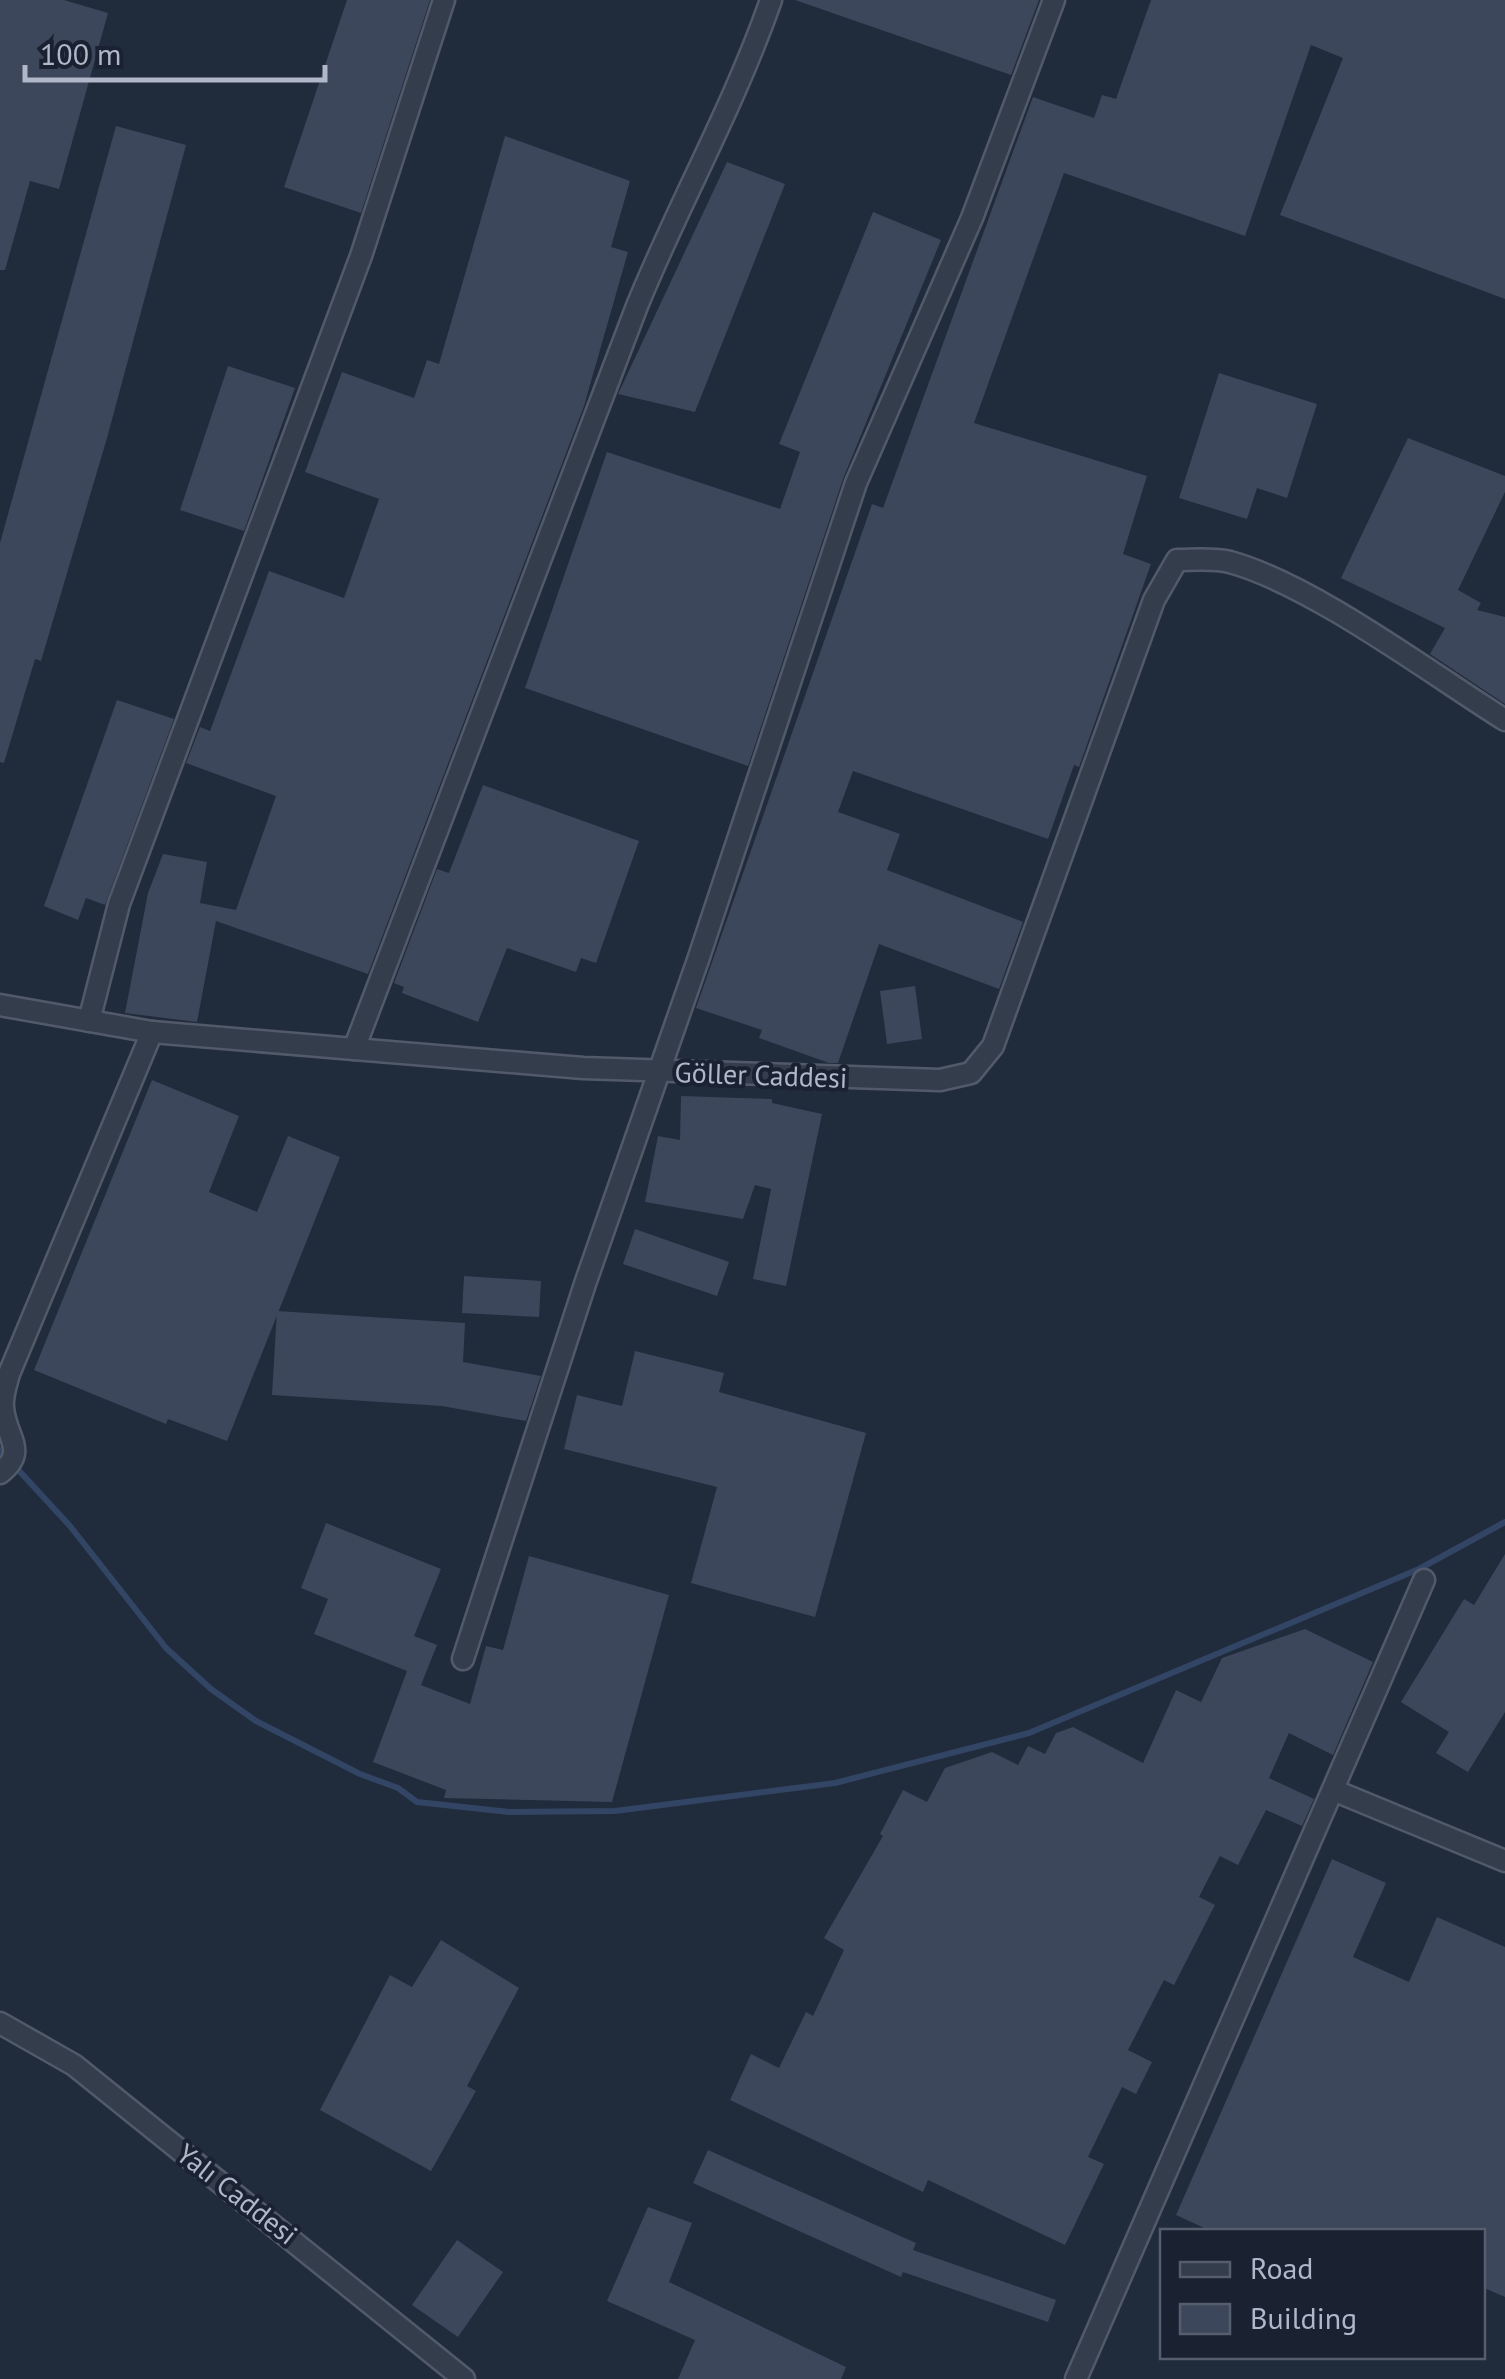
<svg xmlns="http://www.w3.org/2000/svg" width="1505" height="2379" font-family="'PT Sans',sans-serif">
	<rect width="100%" height="100%" fill="#202b3c"/>
	<g fill="none" stroke-linecap="round" stroke-linejoin="round">
		<path stroke="#334565" stroke-width="6" d="M0 1450 70 1526 166 1648 211 1689 256 1721 360 1774 398 1788 417 1802 509 1812 615 1811 835 1783 1029 1733 1419 1569 1505 1522"/>
	</g>
	<g fill="#3c475c">
		<path d="M0 0H64L108 13 59 189 30 181 5 270H0Z"/>
		<path d="M347 0H430L361 213 284 187Z"/>
		<path d="M795 0H1039L1011 75Z"/>
		<path d="M1151 0H1505V299L1280 215 1343 58 1311 45 1245 236 1064 173 974 423 1147 476 1123 554 1151 564 1079 767 1074 765 1048 839 853 771 838 812 900 834 887 870 1023 922 999 989 879 944 838 1063H829L759 1038 762 1030 696 1008 872 504 883 508 1033 97 1094 118 1102 95 1116 99Z"/>
		<path d="M116 126 186 145 107 438 41 661 35 659 4 763 0 762V543Z"/>
		<path d="M505 136 630 181 611 247 628 252 584 406 368 974 216 921 197 1022 125 1013 148 893 163 854 207 862 200 903 236 910 276 796 186 763 200 727 210 731 269 571 344 598 379 499 305 472 342 372 414 398 427 360 439 364Z"/>
		<path d="M727 162 785 184 695 412 618 394Z"/>
		<path d="M873 212 941 240 843 479 748 766 525 688 607 452 780 509 800 452 779 444Z"/>
		<path d="M228 366 295 388 244 531 180 510Z"/>
		<path d="M1219 373 1317 404 1287 498 1257 488 1247 519 1179 498Z"/>
		<path d="M1408 438 1505 476V492L1458 590 1481 603 1477 610 1505 617V704L1430 654 1445 628 1341 578Z"/>
		<path d="M117 700 174 719 105 905 86 898 78 920 44 906Z"/>
		<path d="M483 785 639 841 596 963 581 958 576 972 507 948 478 1022 402 993 404 987 394 983 437 869 449 873Z"/>
		<path d="M915 986 922 1039 887 1044 880 991Z"/>
		<path d="M152 1080 239 1116 209 1192 257 1212 288 1136 340 1157 227 1441 168 1419 166 1424 34 1370Z"/>
		<path d="M681 1096 772 1099V1103L822 1114 786 1286 753 1279 771 1189 755 1185 743 1219 645 1202 658 1136 680 1140Z"/>
		<path d="M635 1229 729 1262 717 1296 623 1264Z"/>
		<path d="M464 1276 541 1281 539 1317 462 1313Z"/>
		<path d="M277 1311 465 1323 463 1362 541 1376 526 1421 442 1406 272 1395Z"/>
		<path d="M635 1351 724 1373 719 1392 866 1433 815 1617 691 1583 717 1487 564 1449 577 1395 622 1406Z"/>
		<path d="M326 1523 441 1569 414 1636 437 1645 421 1685 470 1704 486 1646 503 1650 529 1556 669 1595 612 1802 444 1798 446 1790 373 1762 407 1671 314 1634 328 1599 301 1588Z"/>
		<path d="M1505 1554V1712L1468 1772 1436 1753 1449 1732 1401 1702 1464 1599 1474 1605Z"/>
		<path d="M1305 1629 1373 1662 1333 1755 1289 1733 1269 1778 1314 1799 1302 1826 1266 1810 1238 1865 1220 1856 1199 1897 1215 1905 1174 1985 1164 1980 1128 2050 1152 2062 1136 2094 1122 2087 1088 2157 1104 2164 1065 2245 928 2180 923 2192 730 2100 751 2054 779 2068 806 2012 813 2016 844 1950 824 1938 883 1836 880 1834 903 1790 927 1802 945 1768 992 1752 1018 1765 1028 1746 1045 1754 1056 1733 1073 1727 1143 1763 1176 1690 1201 1702 1222 1658Z"/>
		<path d="M1332 1859 1386 1883 1353 1957 1409 1982 1437 1917 1505 1947V2297L1482 2287V2232H1213L1176 2215Z"/>
		<path d="M441 1940 519 1988 467 2086 476 2091 431 2171 320 2110 390 1975 412 1987Z"/>
		<path d="M708 2150 916 2243 913 2250 1056 2300 1048 2322 903 2272 901 2277 693 2183Z"/>
		<path d="M648 2207 692 2223 669 2282 846 2367 841 2379H678L695 2340 607 2301Z"/>
		<path d="M457 2240 503 2272 458 2337 412 2305Z"/>
	</g>
	<g fill="none" stroke-linecap="round" stroke-linejoin="round">
		<defs>
			<g id="minor">
				<path d="M0 1005 152 1032 354 1049 583 1068 940 1080 971 1073 993 1046 1154 600 1177 560C1194 560 1214 558 1230 562 1313 585 1430 673 1505 720"/>
				<path d="M89 1021 119 904 361 256 444 0"/>
				<path d="M354 1049 637 306C679 203 734 106 771 0"/>
				<path d="M0 1473C29 1451 5 1437 3 1407 2 1396 6 1385 9 1374L152 1032"/>
				<path d="M463 1659 585 1284 699 957 856 483 972 218 1054 0"/>
				<path d="M1333 1790 1505 1861"/>
				<path d="M0 2023 74 2065 464 2379"/>
				<path d="M1076 2379 1424 1580"/>
			</g>
		</defs>
		<use href="#minor" stroke="#525a6a" stroke-width="25"/>
		<use href="#minor" stroke="#343d4c" stroke-width="20"/>
	</g>
	<g text-anchor="middle" stroke-width="8" stroke-linejoin="round" paint-order="stroke">
		<g font-size="28" fill="#afb7c8" stroke="#1a2231">
			<text transform="translate(761 1075) rotate(2)" y="10">Göller Caddesi</text>
			<text transform="translate(237 2194) rotate(38)" y="10">Yalı Caddesi</text>
		</g>
	</g>
	<rect x="1160" y="2229" width="325" height="130" fill="#1a2231" stroke="#565e6d" stroke-width="2.5"/>
	<rect x="1180" y="2262" width="50" height="15" fill="#343d4c" stroke="#565e6d" stroke-width="2.5"/>
	<text x="1250" y="2279" font-size="30" fill="#afb7c8">Road</text>
	<rect x="1180" y="2304" width="50" height="30" fill="#3c475c" stroke="#565e6d" stroke-width="2.5"/>
	<text x="1250" y="2329" font-size="30" fill="#afb7c8">Building</text>
	<path d="M25 65v15h300v-15" fill="none" stroke="#afb7c8" stroke-width="5"/>
	<text x="40" y="65" font-size="30" fill="#afb7c8" stroke="#1a2231" stroke-width="8" paint-order="stroke">100 m</text>
</svg>
